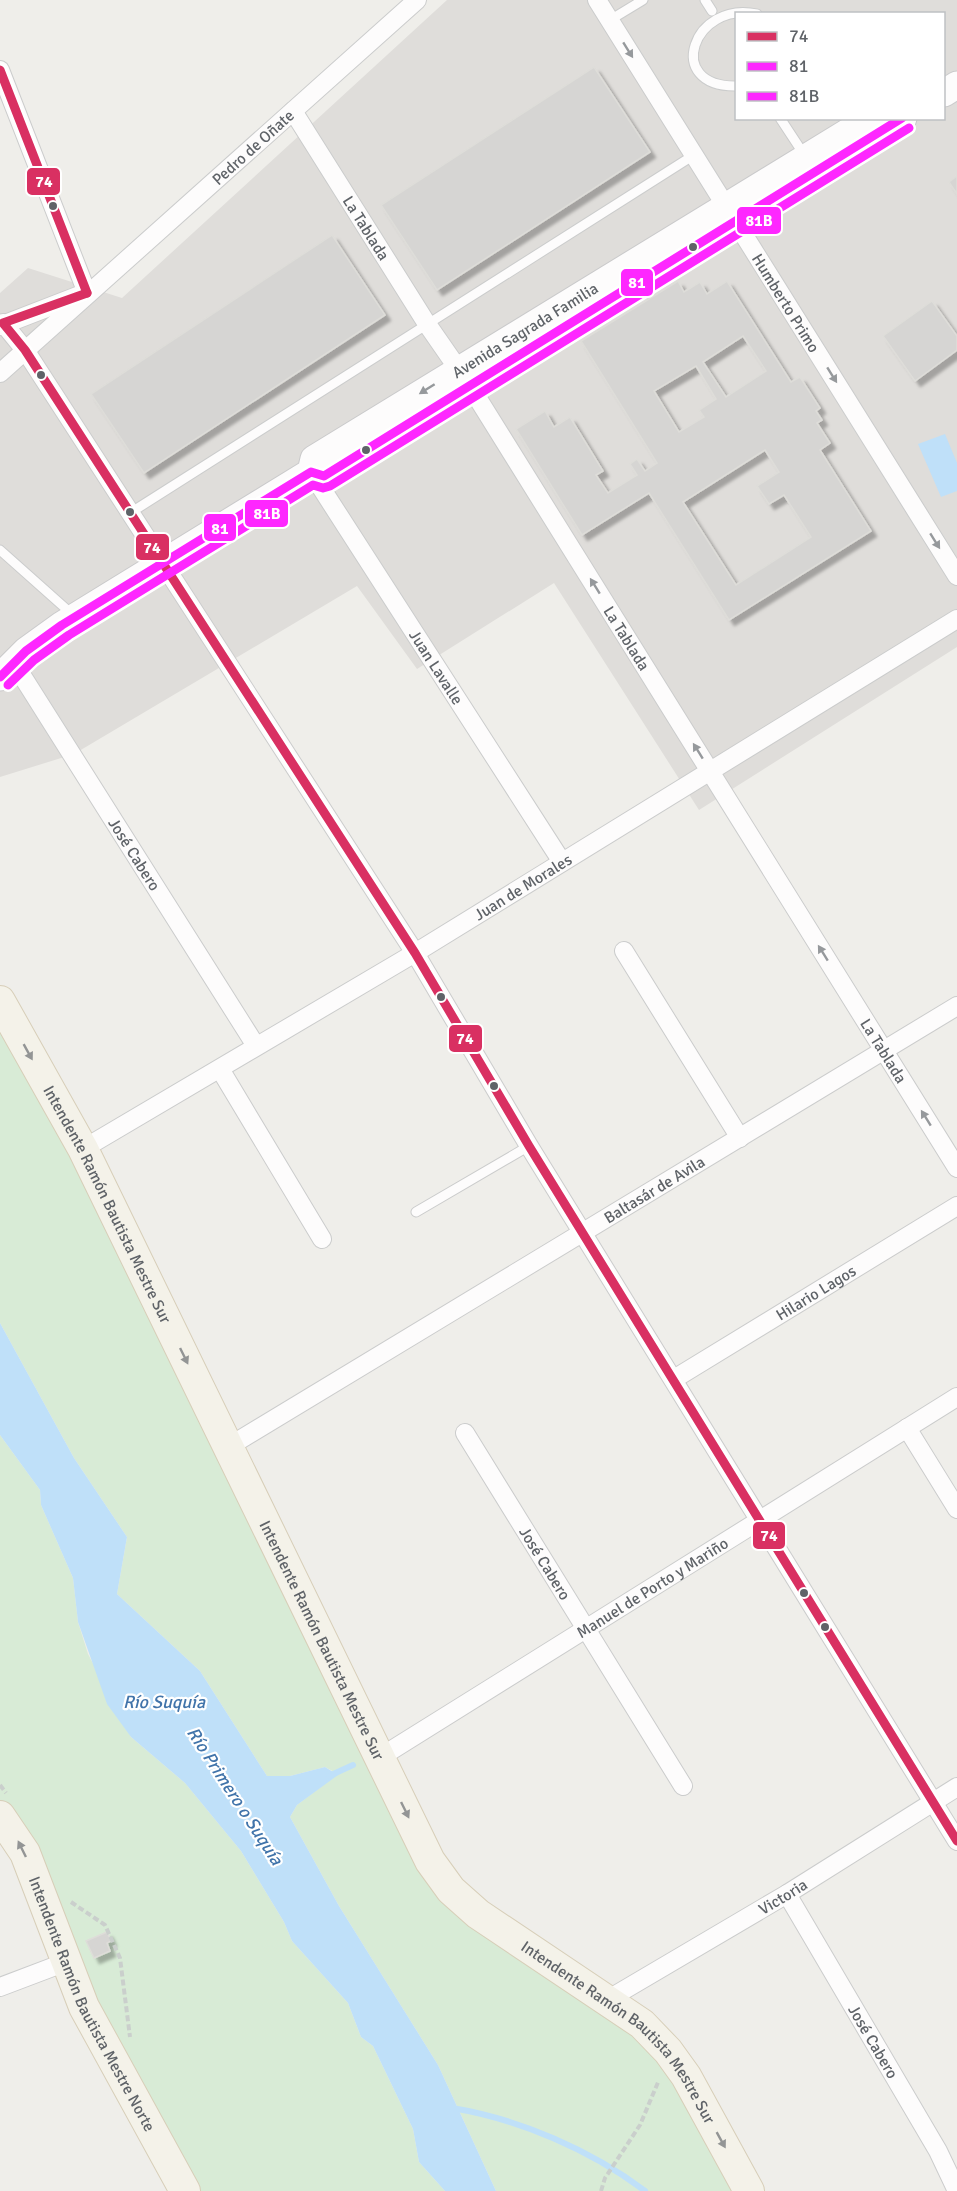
<svg xmlns="http://www.w3.org/2000/svg" width="957" height="2191" font-family="Signika,sans-serif">
	<defs>
		<filter id="shadow"><feDropShadow dx="5.5" dy="5.5" stdDeviation="1.5" flood-color="#0004"/></filter>
	</defs>
	<rect width="100%" height="100%" fill="#efeeea"/>
	<path fill="#dfddda" fill-rule="evenodd" d="M447 0H957V647L699 810 554 583 417 669 357 586 74 754 0 777V293L28 268 122 298ZM736 14H944V118H736Z"/>
	<g fill="#d8ebd6">
		<path d="M0 1001 430 1861 642 2024 749 2191H496L438 2065 339 1906 290 1817 297 1805 338 1774 325 1767 290 1776H267L200 1671 117 1594 127 1537 74 1458 0 1323Z"/>
		<path d="M0 1435 40 1490 41 1505 73 1578 78 1622 88 1654 131 1737 185 1783 241 1851 284 1922 292 1941 348 2003 361 2037 373 2046 413 2129 419 2162 445 2191H185L0 1816Z"/>
	</g>
	<g fill="#bfe0f9">
		<path d="M945 434 957 463V491L941 497 918 444Z"/>
		<path d="M0 1323 74 1458 127 1537 117 1594 200 1671 267 1776H290L325 1767 338 1775 297 1805 290 1817 339 1906 438 2065 496 2191H445L419 2162 413 2129 373 2046 361 2037 348 2003 292 1941 284 1922 241 1851 185 1783 131 1737 107 1704 78 1622 73 1578 41 1505 40 1490 0 1435Z"/>
	</g>
	<g fill="none" stroke-linecap="round" stroke-linejoin="round">
		<g stroke="#bfe0f9" stroke-width="6">
			<path d="M329 1776 353 1765"/>
			<path d="M452 2108C519 2119 591 2150 645 2191"/>
		</g>
	</g>
	<g fill="#d6d5d3" stroke="#deddd9" stroke-width="1.5" fill-rule="evenodd" filter="url(#shadow)">
		<path d="M594 67 650 152 437 290 381 205Z"/>
		<path d="M957 176V194L949 182Z"/>
		<path d="M332 235 385 315 144 473 91 394Z"/>
		<path d="M678 281 684 292 700 282 707 294 727 281 791 382 800 377 820 408 816 411 822 420 817 423 830 443 820 450 871 531 729 620 649 493 582 535 516 429 545 411 554 427 570 417 603 471 596 475 608 493 637 475 630 464 637 459 645 471 657 463 581 341ZM743 336 766 371 726 397 703 362ZM696 366 716 399 699 410 704 417 679 432 654 391ZM765 450 779 472 757 486 769 504 784 495 811 537 736 585 683 502Z"/>
		<path d="M932 301 957 336V350L915 381 883 336Z"/>
		<path d="M107 1932 111 1941 107 1943 110 1951 94 1958 86 1941Z"/>
	</g>
	<g fill="none" stroke-linecap="round" stroke-linejoin="round">
		<defs>
			<g id="service">
				<path d="M705 0 712 11"/>
				<path d="M610 20 643 0"/>
				<path d="M736 86C663 87 693 0 757 14"/>
				<path d="M780 118 805 156"/>
				<path d="M130 513 694 155"/>
				<path d="M0 550 73 615"/>
				<path d="M416 1212 529 1146"/>
			</g>
			<g id="minor">
				<path id="s1" d="M597 0 957 576"/>
				<path d="M0 70 87 293"/>
				<path id="s2" d="M293 111 427 324 470 386 957 1168"/>
				<path d="M3 323 25 350 415 953 529 1146 957 1841"/>
				<path d="M0 326 80 295"/>
				<path id="s3" d="M0 373 417 0"/>
				<path id="s4" d="M311 472 562 862"/>
				<path id="s5" d="M14 663 256 1046"/>
				<path d="M624 951 740 1138"/>
				<path d="M220 1069 322 1239"/>
				<path id="s6" d="M83 1149 415 953 957 619"/>
				<path id="s7" d="M674 1379 957 1206"/>
				<path d="M907 1428 957 1509"/>
				<path id="s8" d="M465 1433 683 1786"/>
				<path id="s9" d="M228 1447 957 1006"/>
				<path id="s10" d="M379 1758 957 1397"/>
				<path id="s11" d="M787 1894 938 2151 957 2191"/>
				<path d="M0 1987 66 1962"/>
				<path id="s12" d="M607 2000 787 1894 957 1787"/>
			</g>
			<g id="secondary">
				<path d="M944 93 957 85"/>
				<path d="M858 146 903 118"/>
				<path d="M311 472 324 476 605 302"/>
				<path id="s13" d="M0 677 26 651 62 625 311 472 314 459 871 118"/>
			</g>
			<g id="primary">
				<path id="s14" d="M0 1001 83 1149 430 1861 451 1890 478 1914 642 2024 668 2051 686 2076 749 2191"/>
				<path id="s15" d="M0 1816 25 1853 84 2007 185 2191"/>
			</g>
		</defs>
		<use href="#service" stroke="#cbcccc" stroke-width="11"/>
		<use href="#minor" stroke="#cbcccc" stroke-width="20"/>
		<use href="#secondary" stroke="#cacacb" stroke-width="29"/>
		<use href="#primary" stroke="#d7ceb8" stroke-width="32"/>
		<g stroke="#cacfcc" stroke-width="4" stroke-dasharray="6 3" stroke-linecap="butt">
			<path d="M0 1785 6 1793"/>
			<path d="M71 1902 105 1925 120 1958 130 2037"/>
			<path d="M601 2191 605 2178 640 2125 659 2080"/>
		</g>
		<use href="#service" stroke="#fdfcfc" stroke-width="9"/>
		<use href="#minor" stroke="#fdfcfc" stroke-width="18"/>
		<use href="#secondary" stroke="#fdfcfc" stroke-width="27"/>
		<use href="#primary" stroke="#f4f2e9" stroke-width="30"/>
		<defs>
			<g id="bus-1">
				<path d="M0 70 87 293"/>
				<path d="M87 293 3 323 25 350 415 953 529 1146 957 1841"/>
			</g>
			<path id="bus-2" d="M0 677 26 651 62 625 311 472 324 476 902 118"/>
			<path id="bus-3" d="M8 685 34 660 69 635 313 485 323 488 330 486 909 128"/>
		</defs>
		<use href="#bus-1" stroke="#fff" stroke-width="14"/>
		<use href="#bus-2" stroke="#fff" stroke-width="14"/>
		<use href="#bus-3" stroke="#fff" stroke-width="14"/>
		<use href="#bus-1" stroke="#d93062" stroke-width="9"/>
		<use href="#bus-2" stroke="#fe27ff" stroke-width="9"/>
		<use href="#bus-3" stroke="#fe27ff" stroke-width="9"/>
	</g>
	<defs><path id="oneway-solid" d="M-6-.8H1V-3.2L6.5 0L1 3.2V.8H-6Z" transform="scale(1.5)"/></defs>
	<g fill="#96999c">
		<use href="#oneway-solid" transform="translate(628 50) rotate(58)"/>
		<use href="#oneway-solid" transform="translate(832 375) rotate(58)"/>
		<use href="#oneway-solid" transform="translate(427 389) rotate(148)"/>
		<use href="#oneway-solid" transform="translate(935 541) rotate(58)"/>
		<use href="#oneway-solid" transform="translate(595 586) rotate(-122)"/>
		<use href="#oneway-solid" transform="translate(698 751) rotate(-122)"/>
		<use href="#oneway-solid" transform="translate(823 953) rotate(-122)"/>
		<use href="#oneway-solid" transform="translate(926 1118) rotate(-122)"/>
	</g>
	<g fill="#939595">
		<use href="#oneway-solid" transform="translate(28 1052) rotate(61)"/>
		<use href="#oneway-solid" transform="translate(184 1356) rotate(64)"/>
		<use href="#oneway-solid" transform="translate(405 1810) rotate(64)"/>
		<use href="#oneway-solid" transform="translate(22 1849) rotate(-116)"/>
		<use href="#oneway-solid" transform="translate(721 2140) rotate(61)"/>
	</g>
	<g fill="#5f6368" stroke="#fff" stroke-width="2">
		<circle cx="53" cy="206" r="5"/>
		<circle cx="693" cy="247" r="5"/>
		<circle cx="41" cy="375" r="5"/>
		<circle cx="366" cy="450" r="5"/>
		<circle cx="130" cy="512" r="5"/>
		<circle cx="441" cy="997" r="5"/>
		<circle cx="494" cy="1086" r="5"/>
		<circle cx="804" cy="1593" r="5"/>
		<circle cx="825" cy="1627" r="5"/>
	</g>
	<g text-anchor="middle" stroke-width="4.5" stroke-linejoin="round" paint-order="stroke">
		<g font-size="16" fill="#5f6368" stroke="#fff">
			<text dy="6" stroke="none"><textPath href="#s3" startOffset="339">Pedro de Oñate</textPath></text>
			<text dy="6" stroke="none"><textPath href="#s2" startOffset="138">La Tablada</textPath></text>
			<text dy="6" stroke="none"><textPath href="#s1" startOffset="357">Humberto Primo</textPath></text>
			<text dy="6" stroke="none"><textPath href="#s13" startOffset="634">Avenida Sagrada Familia</textPath></text>
			<text dy="6" stroke="none"><textPath href="#s2" startOffset="624">La Tablada</textPath></text>
			<text dy="6" stroke="none"><textPath href="#s4" startOffset="232">Juan Lavalle</textPath></text>
			<text dy="6" stroke="none"><textPath href="#s5" startOffset="226">José Cabero</textPath></text>
			<text dy="6" stroke="none"><textPath href="#s6" startOffset="512">Juan de Morales</textPath></text>
			<text dy="6" stroke="none"><textPath href="#s2" startOffset="1110">La Tablada</textPath></text>
			<text dy="6" stroke="none"><textPath href="#s9" startOffset="498">Baltasár de Avila</textPath></text>
			<text dy="6" stroke="none"><textPath href="#s14" startOffset="230">Intendente Ramón Bautista Mestre Sur</textPath></text>
			<text dy="6" stroke="none"><textPath href="#s7" startOffset="166">Hilario Lagos</textPath></text>
			<text dy="6" stroke="none"><textPath href="#s8" startOffset="153">José Cabero</textPath></text>
			<text dy="6" stroke="none"><textPath href="#s10" startOffset="322">Manuel de Porto y Mariño</textPath></text>
			<text dy="6" stroke="none"><textPath href="#s14" startOffset="716">Intendente Ramón Bautista Mestre Sur</textPath></text>
			<text dy="6" stroke="none"><textPath href="#s12" startOffset="204">Victoria</textPath></text>
			<text dy="6" stroke="none"><textPath href="#s15" startOffset="210">Intendente Ramón Bautista Mestre Norte</textPath></text>
			<text dy="6" stroke="none"><textPath href="#s14" startOffset="1220">Intendente Ramón Bautista Mestre Sur</textPath></text>
			<text dy="6" stroke="none"><textPath href="#s11" startOffset="171">José Cabero</textPath></text>
		</g>
		<g font-size="18" font-style="italic" fill="#4174aa" stroke="#fff">
			<text x="164" y="1708">Río Suquía</text>
			<text transform="translate(235 1796) rotate(57)" y="6">Río Primero o Suquía</text>
		</g>
	</g>
	<g stroke="#fff" stroke-width="2">
		<rect x="26" y="167" width="35" height="29" rx="6" fill="#d93062"/>
		<rect x="736" y="206" width="46" height="29" rx="6" fill="#fe27ff"/>
		<rect x="620" y="268" width="34" height="29" rx="6" fill="#fe27ff"/>
		<rect x="244" y="499" width="45" height="29" rx="6" fill="#fe27ff"/>
		<rect x="203" y="513" width="34" height="29" rx="6" fill="#fe27ff"/>
		<rect x="135" y="533" width="35" height="28" rx="6" fill="#d93062"/>
		<rect x="448" y="1024" width="35" height="29" rx="6" fill="#d93062"/>
		<rect x="752" y="1521" width="34" height="29" rx="6" fill="#d93062"/>
	</g>
	<g font-size="16" text-anchor="middle" font-weight="bold" fill="#fff">
		<text x="44" y="187">74</text>
		<text x="759" y="226">81B</text>
		<text x="637" y="288">81</text>
		<text x="267" y="519">81B</text>
		<text x="220" y="534">81</text>
		<text x="152" y="553">74</text>
		<text x="465" y="1044">74</text>
		<text x="769" y="1541">74</text>
	</g>
	<rect x="735" y="12" width="210" height="108" fill="#ffffff" stroke="#bfc1c3" stroke-width="1.5"/>
	<rect x="747" y="32" width="30" height="9" fill="#d93062" stroke="#bfc1c3" stroke-width="1.5"/>
	<text x="789" y="42" font-size="18" fill="#5f6368">74</text>
	<rect x="747" y="62" width="30" height="9" fill="#fe27ff" stroke="#bfc1c3" stroke-width="1.5"/>
	<text x="789" y="72" font-size="18" fill="#5f6368">81</text>
	<rect x="747" y="92" width="30" height="9" fill="#fe27ff" stroke="#bfc1c3" stroke-width="1.5"/>
	<text x="789" y="102" font-size="18" fill="#5f6368">81B</text>
</svg>
